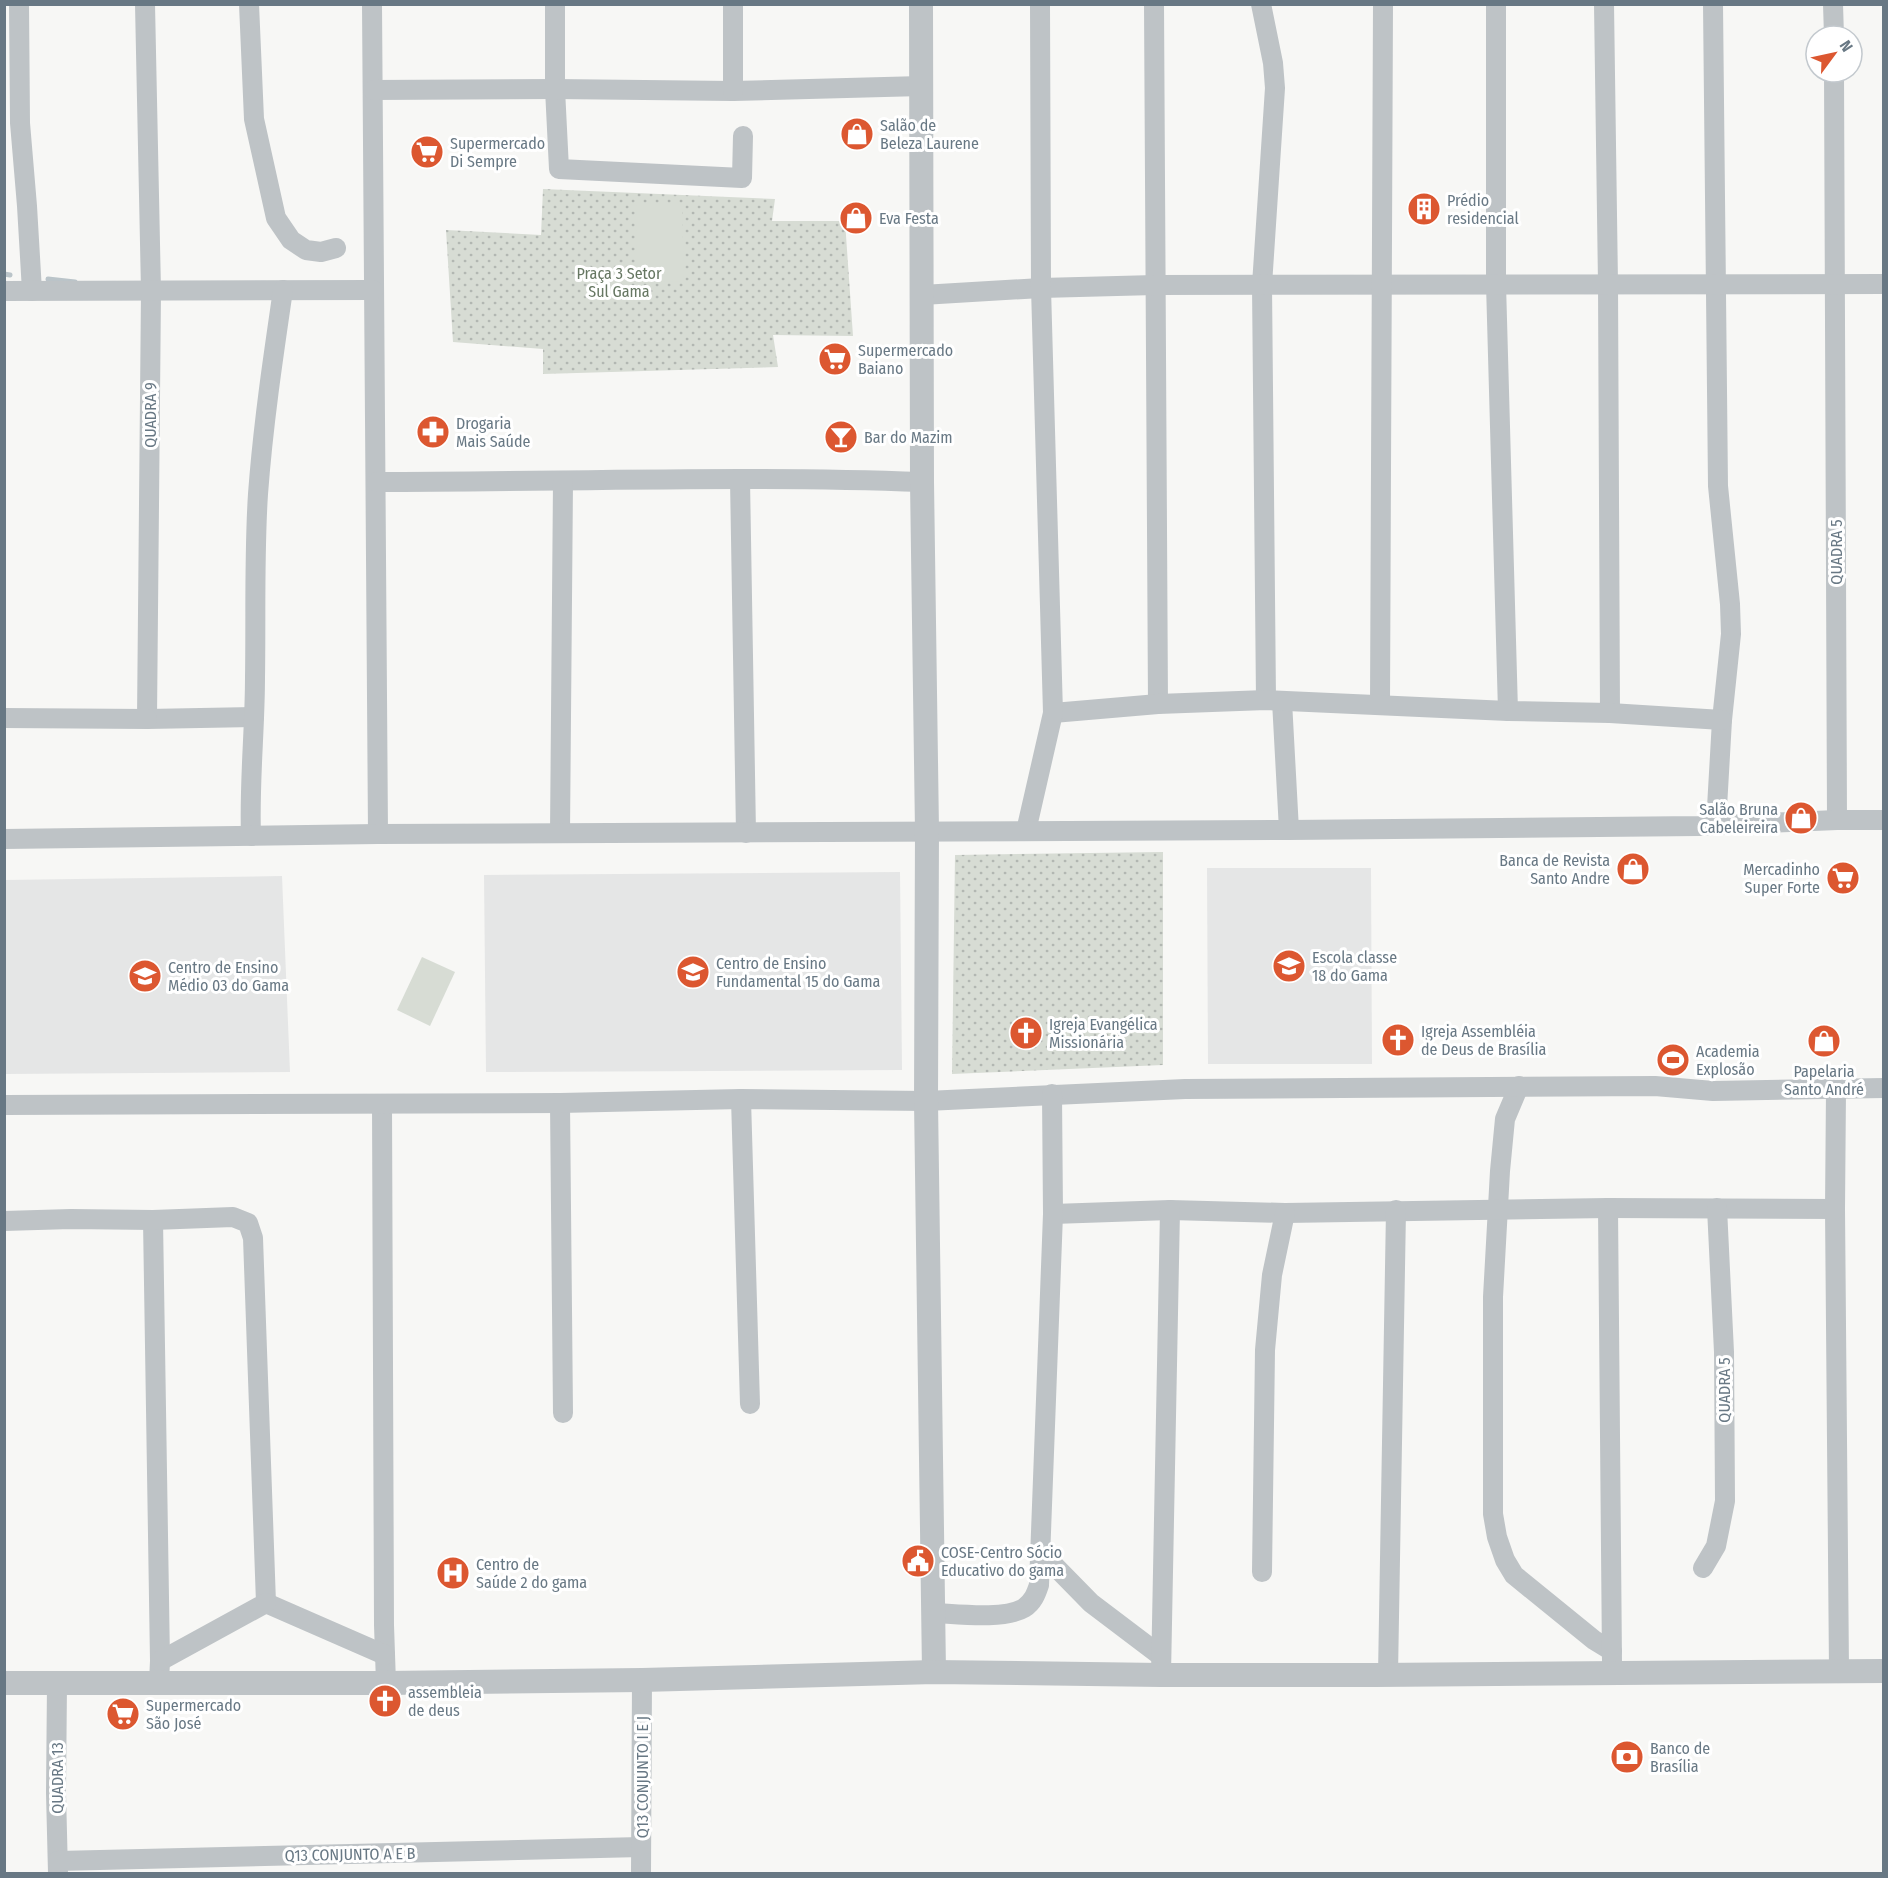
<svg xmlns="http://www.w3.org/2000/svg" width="1888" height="1878" font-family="'Fira Sans Condensed',sans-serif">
	<defs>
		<pattern id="green-dots" width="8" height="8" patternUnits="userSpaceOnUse" patternTransform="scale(1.5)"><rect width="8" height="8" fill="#d7dcd4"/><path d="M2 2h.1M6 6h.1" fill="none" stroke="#b2b7b2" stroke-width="1.8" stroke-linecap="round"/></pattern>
	</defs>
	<rect width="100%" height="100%" fill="#f7f7f5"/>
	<g fill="#e5e6e6">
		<path d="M1207 868H1371L1372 1064H1208Z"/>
		<path d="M900 872 902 1070 486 1072 484 875Z"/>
		<path d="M282 876 290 1072 5 1074V880Z"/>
	</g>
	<g fill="url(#green-dots)">
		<path d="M543 189 775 199 772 221H845L853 336 773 335 778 367 543 374V349L453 342 446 230 541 235Z"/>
		<path d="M1163 852V1065L952 1074 955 855Z"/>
	</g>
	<g fill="#d7dcd4">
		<path d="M636 203H682L684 281 637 282Z"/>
		<path d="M422 957 455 972 430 1026 397 1010Z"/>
	</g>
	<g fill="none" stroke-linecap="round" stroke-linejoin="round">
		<g stroke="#bac4c9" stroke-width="5">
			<path d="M4 274 10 275"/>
			<path d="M48 279 75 282"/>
		</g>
		<g stroke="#bec3c6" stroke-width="20">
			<path d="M19 4 20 123 27 206 32 291"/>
			<path d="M145 4 151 291 147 719 254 717"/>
			<path d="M249 4 254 119 276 218 291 240 306 250 321 252 336 248"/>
			<path d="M372 4C373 281 377 557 378 834"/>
			<path d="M555 4V89L559 169 742 178 743 136"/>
			<path d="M1154 4 1158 704"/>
			<path d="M1261 4 1273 63 1275 88 1262 285 1266 700"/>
			<path d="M1496 4V284L1508 711"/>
			<path d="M1604 4 1608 284 1610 713"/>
			<path d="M1713 4 1718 486 1730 604 1731 634 1722 720 1716 825"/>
			<path d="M1833 4 1834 36"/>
			<path d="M1834 72 1837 820"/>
			<path d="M373 90 555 89 733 91 922 86"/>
			<path d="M733 91V4"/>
			<path d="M4 291 373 290"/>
			<path d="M922 295 1041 288 1155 285 1884 284"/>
			<path d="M740 479 746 833"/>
			<path d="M377 482C559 482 741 475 922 482"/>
			<path d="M1282 701 1289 830"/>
			<path d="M1380 704 1383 4"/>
			<path d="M1053 713 1158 704 1266 700 1508 711 1610 713 1722 720"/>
			<path d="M4 718 147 719"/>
			<path d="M1026 831 1053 713 1041 288 1040 4"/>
			<path d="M560 833 563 482"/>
			<path d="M251 836C249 783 255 730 255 677 256 616 254 555 258 494 263 426 273 358 283 290"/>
			<path d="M4 839 378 834 1289 830 1699 826 1837 820H1884"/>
			<path d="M1519 1086 1505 1119 1500 1171 1493 1297V1514L1497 1537 1505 1560 1514 1575 1594 1640 1612 1651"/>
			<path d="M1836 1090 1835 1209 1839 1671"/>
			<path d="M741 1099 750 1404"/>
			<path d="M560 1103 563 1413"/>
			<path d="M382 1104 384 1625 386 1683"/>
			<path d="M4 1105 560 1103 741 1099 926 1101 1185 1089 1655 1086 1713 1091 1884 1088"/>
			<path d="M1608 1208 1612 1662"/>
			<path d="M1053 1214 1170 1210 1285 1213 1608 1208 1835 1209"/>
			<path d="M153 1220 160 1661 159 1682"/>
			<path d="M4 1221 71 1219 153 1220 233 1217 248 1223 253 1238 266 1603"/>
			<path d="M1041 1552 1091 1603 1161 1656"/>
			<path d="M1703 1568 1716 1546 1725 1501 1724 1352 1717 1208"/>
			<path d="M1262 1572 1265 1350 1272 1275 1285 1213"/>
			<path d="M266 1603 385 1655"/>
			<path d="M934 1613C957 1614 1004 1620 1024 1608 1033 1602 1036 1594 1039 1585L1053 1214 1052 1094"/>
			<path d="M160 1661 266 1603"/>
			<path d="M1161 1675 1170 1210"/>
			<path d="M1388 1675 1396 1210"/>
			<path d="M57 1683 56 1793 58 1873"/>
			<path d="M58 1861 641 1847"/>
			<path d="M641 1874 642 1680"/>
		</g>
		<g stroke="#bec3c6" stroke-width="24">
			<path d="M921 4 922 482 927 831 926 1101 934 1672"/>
			<path d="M4 1683H386L642 1680 934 1672 1161 1675H1376L1884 1671"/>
		</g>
	</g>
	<defs>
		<symbol id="shop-disc" viewBox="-11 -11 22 22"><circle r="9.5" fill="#dc5730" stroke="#fff"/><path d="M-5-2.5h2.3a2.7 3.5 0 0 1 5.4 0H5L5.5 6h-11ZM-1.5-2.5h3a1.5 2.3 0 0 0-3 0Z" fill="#fff"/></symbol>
		<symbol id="supermarket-disc" viewBox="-11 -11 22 22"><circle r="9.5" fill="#dc5730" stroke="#fff"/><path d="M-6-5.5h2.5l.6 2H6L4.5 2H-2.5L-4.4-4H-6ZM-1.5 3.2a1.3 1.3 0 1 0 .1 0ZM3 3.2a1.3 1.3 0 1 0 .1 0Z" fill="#fff"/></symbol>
		<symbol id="building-disc" viewBox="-11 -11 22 22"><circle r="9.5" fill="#dc5730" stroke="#fff"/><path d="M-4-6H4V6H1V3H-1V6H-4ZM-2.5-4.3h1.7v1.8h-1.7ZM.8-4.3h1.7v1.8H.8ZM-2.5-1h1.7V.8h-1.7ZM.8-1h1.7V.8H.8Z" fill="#fff"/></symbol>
		<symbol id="pharmacy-disc" viewBox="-11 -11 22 22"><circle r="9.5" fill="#dc5730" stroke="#fff"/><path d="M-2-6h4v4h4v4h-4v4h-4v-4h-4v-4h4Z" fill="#fff"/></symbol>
		<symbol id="bar-disc" viewBox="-11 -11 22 22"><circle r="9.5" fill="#dc5730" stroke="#fff"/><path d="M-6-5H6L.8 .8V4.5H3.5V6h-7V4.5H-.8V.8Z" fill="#fff"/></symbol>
		<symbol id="school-disc" viewBox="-11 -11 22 22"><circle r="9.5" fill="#dc5730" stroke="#fff"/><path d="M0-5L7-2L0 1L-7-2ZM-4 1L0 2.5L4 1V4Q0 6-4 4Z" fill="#fff"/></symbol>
		<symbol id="church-disc" viewBox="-11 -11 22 22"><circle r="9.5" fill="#dc5730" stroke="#fff"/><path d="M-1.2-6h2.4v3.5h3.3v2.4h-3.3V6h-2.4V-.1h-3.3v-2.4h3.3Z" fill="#fff"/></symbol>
		<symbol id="stadium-disc" viewBox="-11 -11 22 22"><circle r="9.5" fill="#dc5730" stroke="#fff"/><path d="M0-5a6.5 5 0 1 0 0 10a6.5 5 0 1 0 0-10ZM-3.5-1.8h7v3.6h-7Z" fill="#fff"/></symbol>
		<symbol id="civic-disc" viewBox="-11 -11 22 22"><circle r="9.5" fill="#dc5730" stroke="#fff"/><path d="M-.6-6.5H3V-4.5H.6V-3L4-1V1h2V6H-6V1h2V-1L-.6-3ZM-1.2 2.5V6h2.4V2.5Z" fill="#fff"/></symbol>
		<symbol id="hospital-disc" viewBox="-11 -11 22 22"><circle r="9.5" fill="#dc5730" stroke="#fff"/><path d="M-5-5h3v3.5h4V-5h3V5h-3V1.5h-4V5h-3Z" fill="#fff"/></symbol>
		<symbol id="bank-disc" viewBox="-11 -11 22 22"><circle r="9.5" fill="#dc5730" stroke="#fff"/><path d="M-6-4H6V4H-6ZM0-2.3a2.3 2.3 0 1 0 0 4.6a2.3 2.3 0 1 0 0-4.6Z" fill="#fff"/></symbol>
	</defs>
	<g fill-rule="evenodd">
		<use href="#shop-disc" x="838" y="115" width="38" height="38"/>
		<use href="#supermarket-disc" x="408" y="133" width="38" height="38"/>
		<use href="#building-disc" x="1405" y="190" width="38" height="38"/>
		<use href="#shop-disc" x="837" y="199" width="38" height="38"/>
		<use href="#supermarket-disc" x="816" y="340" width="38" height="38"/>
		<use href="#pharmacy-disc" x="414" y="413" width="38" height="38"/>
		<use href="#bar-disc" x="822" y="418" width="38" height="38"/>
		<use href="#shop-disc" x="1782" y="799" width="38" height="38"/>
		<use href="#shop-disc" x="1614" y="850" width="38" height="38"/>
		<use href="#supermarket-disc" x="1824" y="859" width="38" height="38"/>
		<use href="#school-disc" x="1270" y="947" width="38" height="38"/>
		<use href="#school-disc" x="674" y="953" width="38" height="38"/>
		<use href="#school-disc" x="126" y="957" width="38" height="38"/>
		<use href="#church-disc" x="1007" y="1014" width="38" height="38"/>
		<use href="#church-disc" x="1379" y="1021" width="38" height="38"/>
		<use href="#shop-disc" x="1805" y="1022" width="38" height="38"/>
		<use href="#stadium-disc" x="1654" y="1041" width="38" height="38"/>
		<use href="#civic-disc" x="899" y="1542" width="38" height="38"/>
		<use href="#hospital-disc" x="434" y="1554" width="38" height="38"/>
		<use href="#church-disc" x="366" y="1682" width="38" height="38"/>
		<use href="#supermarket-disc" x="104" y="1695" width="38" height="38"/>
		<use href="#bank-disc" x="1608" y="1738" width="38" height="38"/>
	</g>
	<g text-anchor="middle" stroke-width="6" stroke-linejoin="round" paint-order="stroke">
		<g font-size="16" fill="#687884" stroke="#fff" text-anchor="start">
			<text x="880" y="131">Salão de<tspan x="880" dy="18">Beleza Laurene</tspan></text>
			<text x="450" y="149">Supermercado<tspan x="450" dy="18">Di Sempre</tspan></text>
			<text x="1447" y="206">Prédio<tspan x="1447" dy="18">residencial</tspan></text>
			<text x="879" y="224">Eva Festa</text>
			<text x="858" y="356">Supermercado<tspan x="858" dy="18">Baiano</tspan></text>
			<text x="456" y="429">Drogaria<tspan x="456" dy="18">Mais Saúde</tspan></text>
			<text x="864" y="443">Bar do Mazim</text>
			<text x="1778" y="815" text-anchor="end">Salão Bruna<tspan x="1778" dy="18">Cabeleireira</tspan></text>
			<text x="1610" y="866" text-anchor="end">Banca de Revista<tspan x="1610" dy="18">Santo Andre</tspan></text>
			<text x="1820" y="875" text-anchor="end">Mercadinho<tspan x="1820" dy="18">Super Forte</tspan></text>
			<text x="1312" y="963">Escola classe<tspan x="1312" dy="18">18 do Gama</tspan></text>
			<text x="716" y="969">Centro de Ensino<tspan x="716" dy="18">Fundamental 15 do Gama</tspan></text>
			<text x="168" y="973">Centro de Ensino<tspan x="168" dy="18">Médio 03 do Gama</tspan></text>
			<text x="1049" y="1030">Igreja Evangélica<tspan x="1049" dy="18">Missionária</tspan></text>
			<text x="1421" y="1037">Igreja Assembléia<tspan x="1421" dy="18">de Deus de Brasília</tspan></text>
			<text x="1696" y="1057">Academia<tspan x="1696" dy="18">Explosão</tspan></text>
			<text x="1824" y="1077" text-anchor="middle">Papelaria<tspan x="1824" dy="18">Santo André</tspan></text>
			<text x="941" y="1558">COSE-Centro Sócio<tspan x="941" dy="18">Educativo do gama</tspan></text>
			<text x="476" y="1570">Centro de<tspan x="476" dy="18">Saúde 2 do gama</tspan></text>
			<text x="408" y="1698">assembleia<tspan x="408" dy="18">de deus</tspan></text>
			<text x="146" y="1711">Supermercado<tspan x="146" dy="18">São José</tspan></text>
			<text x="1650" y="1754">Banco de<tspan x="1650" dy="18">Brasília</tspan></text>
		</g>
		<g font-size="16" fill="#667762" stroke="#fff">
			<text x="619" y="279">Praça 3 Setor<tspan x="619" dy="18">Sul Gama</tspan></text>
		</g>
		<g font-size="16" fill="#687884" stroke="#fff">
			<text transform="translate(150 415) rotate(-90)" y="6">QUADRA 9</text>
			<text transform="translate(1836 552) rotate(-90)" y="6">QUADRA 5</text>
			<text transform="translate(1724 1390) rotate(-90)" y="6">QUADRA 5</text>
			<text transform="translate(642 1777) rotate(-90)" y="6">Q13 CONJUNTO I E J</text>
			<text transform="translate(57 1778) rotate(-90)" y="6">QUADRA 13</text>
			<text transform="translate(350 1854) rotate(-1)" y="6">Q13 CONJUNTO A E B</text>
		</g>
	</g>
	<rect width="1888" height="1878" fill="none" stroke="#687884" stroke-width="12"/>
	<g transform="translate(1834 54) rotate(57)"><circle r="28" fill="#ffffff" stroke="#c3c9ce" stroke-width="1.5"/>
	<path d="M0-4.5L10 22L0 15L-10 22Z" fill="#dc5730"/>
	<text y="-9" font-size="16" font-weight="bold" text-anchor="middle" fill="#687884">N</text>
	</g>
</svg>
